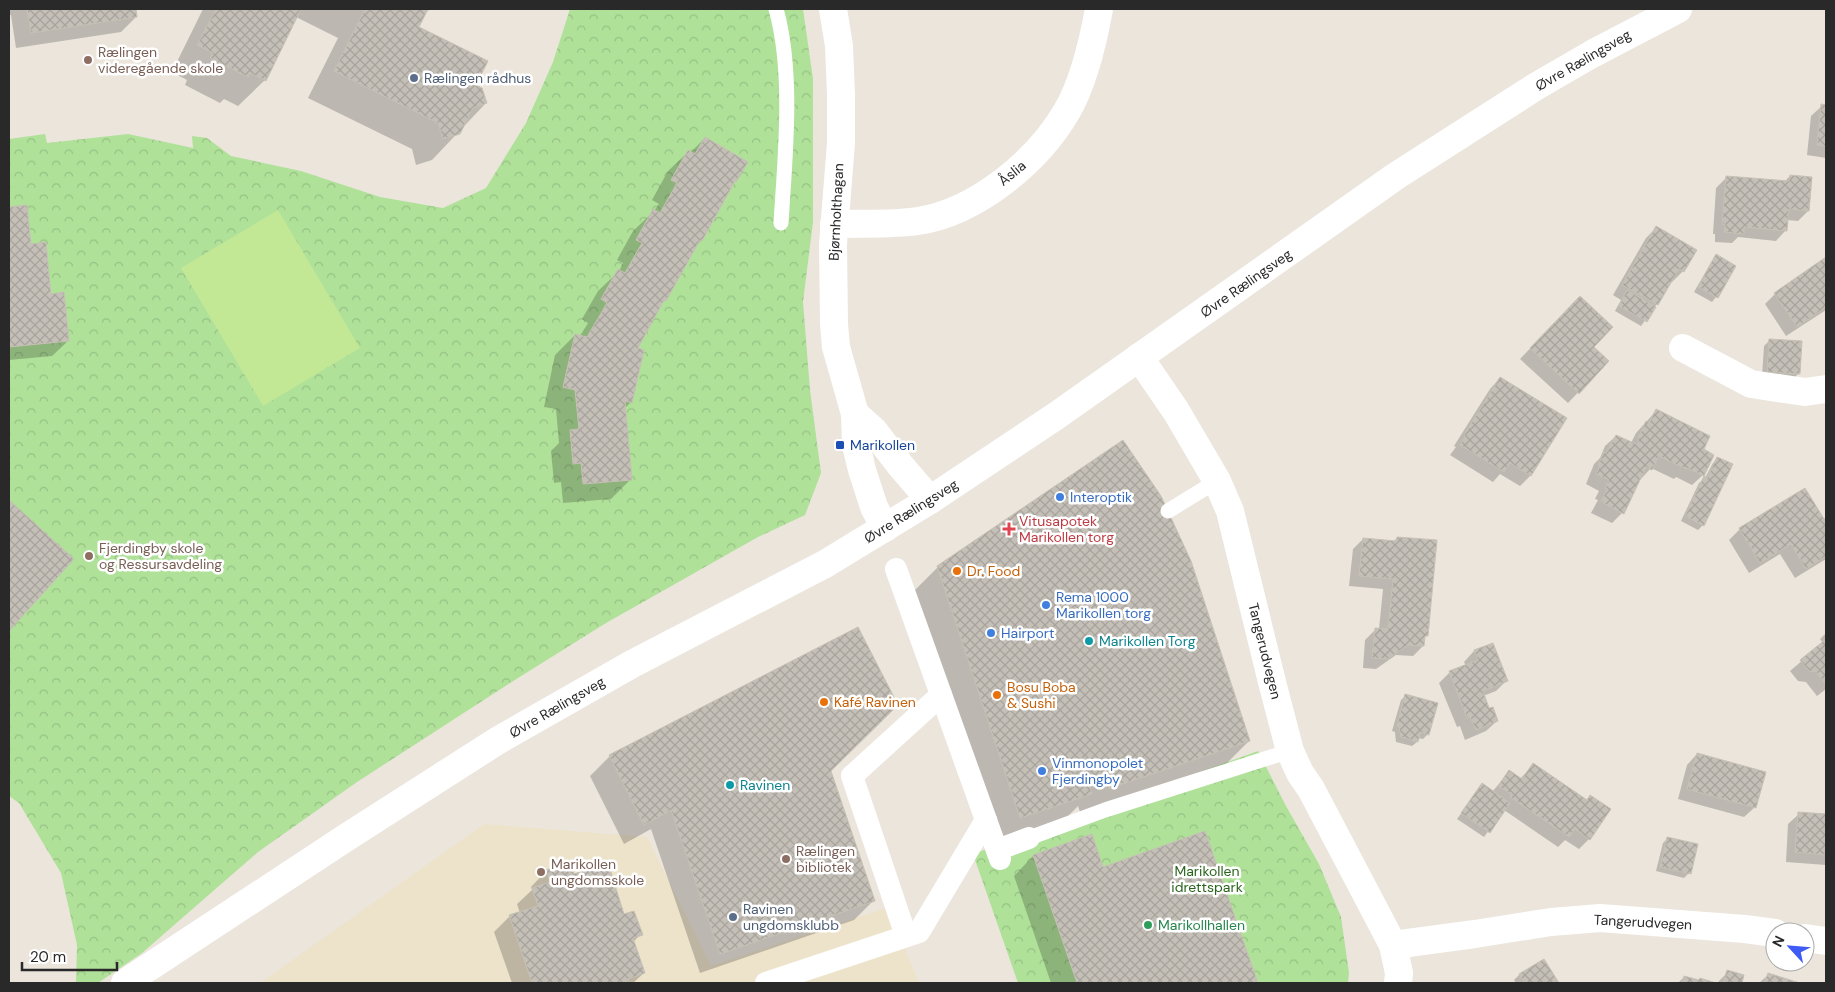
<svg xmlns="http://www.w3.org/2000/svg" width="1835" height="992" font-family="'DM Sans',sans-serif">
	<defs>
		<pattern id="forest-crowns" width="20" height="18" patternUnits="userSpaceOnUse" patternTransform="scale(1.25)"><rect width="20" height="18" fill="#afe199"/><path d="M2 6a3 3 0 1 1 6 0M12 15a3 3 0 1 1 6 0" fill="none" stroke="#97c184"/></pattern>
		<pattern id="building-cross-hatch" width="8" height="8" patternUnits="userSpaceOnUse" patternTransform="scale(1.25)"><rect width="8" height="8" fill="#c4bfb7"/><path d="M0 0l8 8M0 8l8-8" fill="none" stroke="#a8a49d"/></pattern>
	</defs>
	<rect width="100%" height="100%" fill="#ebe5dc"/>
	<path fill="#ede3cb" d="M484 824 647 837 711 966 889 907 919 983H260Z"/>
	<g fill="url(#forest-crowns)">
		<path d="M570 9H803L813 79V222L803 302 810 390 821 473 805 515 758 537 606 623 507 685 357 782 258 852 142 953 98 983H76L77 945 61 873 19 803 9 796V139L45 134 47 143 128 134 193 148 192 136 207 138 231 156 301 171 380 197 443 208 486 188 526 123 553 62Z"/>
		<path d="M1258 751 1286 806 1319 864 1341 917 1349 973 1348 983H1018L973 854Z"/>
	</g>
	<path fill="#c2e895" d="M278 210 360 348 263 406 181 268Z"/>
	<g fill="#0003">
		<path d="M9 9H135L136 17 121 32 16 48 11 15H9Z"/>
		<path d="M203 9H430L424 14 418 28 475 85 486 103 432 160 416 165 412 149 308 98 338 38 296 17 265 80 238 106 224 99 220 103 185 85 187 80 172 72Z"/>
		<path d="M1822 106H1826V158L1807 155 1811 116Z"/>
		<path d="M705 138 735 181 730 186 701 241 695 246 665 300 659 307 636 349 631 402 624 409 631 479 611 499 563 503 561 482 554 483 551 451 559 443 556 409 544 407 555 355 575 335 580 336 588 323 582 319 598 291 619 271 623 263 617 260 633 231 654 211 659 204 652 200 668 171 688 152 690 153Z"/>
		<path d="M1790 176 1808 211 1798 221 1787 220 1786 230 1776 241 1738 237 1732 243 1715 242V234H1713L1716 188 1727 177 1784 182Z"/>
		<path d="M26 207 30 246 68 341 52 356 9 360V208Z"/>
		<path d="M1656 228 1695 251 1683 271 1672 282 1671 281 1657 304 1641 326 1615 311 1621 300 1613 295 1646 238Z"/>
		<path d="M1717 256 1734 266 1716 297 1712 302 1694 292 1712 261Z"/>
		<path d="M1826 259V310L1786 336 1765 304 1775 294Z"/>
		<path d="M1569 308 1592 347 1608 361 1568 403 1520 359Z"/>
		<path d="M1769 341 1799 373 1794 378 1762 377 1764 346Z"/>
		<path d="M1500 378 1565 418 1530 476 1520 486 1500 474 1493 482 1450 455 1456 447 1454 446 1490 389Z"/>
		<path d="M1656 411 1702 450 1703 475 1692 485 1676 477 1674 479 1651 468 1640 480 1639 479 1622 513 1612 523 1591 513 1598 500 1595 499 1599 491 1586 484 1594 464 1600 458 1605 446 1616 436 1631 443 1636 433Z"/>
		<path d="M1718 458 1703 525 1698 530 1681 521 1699 483 1705 478 1713 463Z"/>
		<path d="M1804 490 1824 521 1826 519V559L1795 578 1780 554 1749 573 1729 540 1740 529Z"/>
		<path d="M9 502 72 559 9 629Z"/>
		<path d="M1397 538 1426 636 1424 638 1423 646 1413 656 1396 655 1376 669 1363 668 1365 640 1376 629H1379L1383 589 1349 586 1353 549 1363 539 1393 542Z"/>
		<path d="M938 567 1249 741 1222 768 1081 815 1078 806 1064 820 994 844 911 594Z"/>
		<path d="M1826 633V689L1817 696 1806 682 1798 681 1790 671 1823 643 1820 639Z"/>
		<path d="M1492 645 1506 681 1496 691 1483 696 1489 709 1497 721 1486 731 1465 740 1460 726 1457 727 1439 683 1450 672 1466 666 1464 662 1474 651Z"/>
		<path d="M1406 695 1428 734 1423 739 1418 738 1417 742 1412 746 1396 742 1395 732 1392 731 1401 700Z"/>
		<path d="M1697 754 1755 807 1744 817 1678 799 1687 765Z"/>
		<path d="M610 756 830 771 873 901 854 920 700 973 651 829 624 844 590 776Z"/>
		<path d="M1533 765 1589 839 1579 849 1565 840 1558 847 1504 810 1484 837 1457 819 1482 785 1492 792 1509 772 1520 779Z"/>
		<path d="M1799 814 1826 816V865L1786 862 1788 824Z"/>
		<path d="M1204 833 1257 983H1051L1014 876 1033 856 1091 836 1103 869Z"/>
		<path d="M1668 838 1689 873 1684 878 1656 871 1663 843Z"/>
		<path d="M568 864 574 876 624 916 641 934 633 942 644 973 633 983H512L494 932 510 916 520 913 517 904 532 890 531 887 546 871Z"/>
		<path d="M1543 960 1557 983H1516L1514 980 1519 975Z"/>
		<path d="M1728 972 1743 976 1741 983H1717Z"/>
		<path d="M1768 975 1796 983H1759Z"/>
		<path d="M1684 977 1709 983H1678Z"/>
	</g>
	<g fill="url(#building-cross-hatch)" stroke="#c7c1b5">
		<path d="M27 9H136L137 17 31 33Z"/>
		<path d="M216 9H301L266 81 250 73 248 77 210 58 213 53 197 45Z"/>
		<path d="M359 9H428L419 27 488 61 476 85 482 88 487 103 473 108 460 134 443 139 438 123 334 71 364 11Z"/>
		<path d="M1821 104 1826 105V146L1817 145Z"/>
		<path d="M705 137 748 162 736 182 735 181 702 241 700 240 666 301 664 300 638 348 644 350 632 403 625 401 632 480 583 484 581 463 573 464 570 430 579 429 575 390 563 387 575 334 587 337 607 303 601 299 618 269 625 273 642 243 636 240 653 209 660 213 677 183 671 180 688 150 695 154Z"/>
		<path d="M1790 175 1812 177 1809 211 1789 209 1787 231 1744 227V234L1724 232 1725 224H1722L1726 176 1789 181Z"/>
		<path d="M27 205 31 244 46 242 51 294 64 292 69 341 9 347V207Z"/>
		<path d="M1656 226 1697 250 1684 272 1679 269 1658 305 1622 285Z"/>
		<path d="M1716 254 1736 266 1718 298 1698 287Z"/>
		<path d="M1826 257V307L1797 327 1774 293Z"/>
		<path d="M1627 290 1656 307 1647 322 1619 306Z"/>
		<path d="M1580 296 1613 327 1594 347 1609 361 1579 394 1530 348Z"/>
		<path d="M1769 339 1802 341 1800 374 1767 372Z"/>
		<path d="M1500 377 1567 418 1531 476 1510 463 1504 472 1460 445 1465 436 1464 435Z"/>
		<path d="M1656 409 1710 436 1704 449 1714 455 1704 476 1687 468 1686 469 1659 456 1652 470 1646 467 1624 514 1601 502 1607 489 1605 488 1609 480 1596 474 1600 466 1598 465 1604 452 1606 453 1616 435 1638 445 1639 442 1638 438 1646 421 1649 423Z"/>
		<path d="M1123 440 1161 496 1191 561 1250 741 1107 789 1103 777 1096 779 1088 782 1092 794 1020 818 937 566Z"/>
		<path d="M1717 457 1733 464 1704 526 1685 516 1704 476 1707 478Z"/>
		<path d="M1805 488 1824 519 1826 518V556L1806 569 1791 544 1760 563 1739 528Z"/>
		<path d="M9 500 74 559 9 631Z"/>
		<path d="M1397 537 1437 540 1428 636H1425L1424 646 1408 645 1388 659 1372 658 1375 628 1388 629 1393 579 1359 576 1363 538 1396 541Z"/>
		<path d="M858 627 898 705 831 771 875 901 720 954 671 810 644 825 609 755Z"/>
		<path d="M1826 639V685L1816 672 1809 671 1800 660Z"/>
		<path d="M1493 643 1508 681 1483 691 1489 708 1493 707 1498 721 1476 730 1470 717 1467 718 1449 671 1478 660 1474 650Z"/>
		<path d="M1405 694 1438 703 1429 735 1421 732 1418 742 1401 737 1399 727 1397 726Z"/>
		<path d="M1697 753 1766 772 1756 808 1687 789Z"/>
		<path d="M1533 763 1587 800 1590 795 1611 809 1590 840 1575 829 1569 837 1510 797 1511 794 1498 786 1509 770 1522 779Z"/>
		<path d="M1482 783 1510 803 1490 833 1461 813Z"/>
		<path d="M1798 812 1826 814V855L1795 852Z"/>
		<path d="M1205 831 1258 983H1077L1033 855 1092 834 1103 867Z"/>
		<path d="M1667 837 1698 844 1691 874 1660 867Z"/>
		<path d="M569 862 574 874 608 863 624 914 634 911 643 935 633 938 645 973 628 979 629 983H532L509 915 538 906 532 888 550 882 546 870Z"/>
		<path d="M1544 959 1559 983H1524L1519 974Z"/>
		<path d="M1727 970 1744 975 1742 983H1723Z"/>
		<path d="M1768 973 1800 983H1764Z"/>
		<path d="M1684 976 1699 980 1700 978 1716 983H1682Z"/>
	</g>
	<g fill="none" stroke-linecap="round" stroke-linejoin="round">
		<g stroke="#fff" stroke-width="15">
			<path d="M776 9C794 73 785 157 781 223"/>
			<path d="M1168 511 1217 481"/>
			<path d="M1029 838 1105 810 1290 751"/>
		</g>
		<g stroke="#fff" stroke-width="22">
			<path d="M896 569 1000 859"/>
			<path d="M997 850 1029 838"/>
			<path d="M906 936 852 776 941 695"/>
			<path d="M766 983 919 932 986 820"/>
		</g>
		<g stroke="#fff" stroke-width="28">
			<path d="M834 224C861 223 892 225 918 221 977 212 1038 161 1067 111 1084 82 1093 42 1099 9"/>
			<path d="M1683 348 1751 384 1805 392 1826 389"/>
			<path d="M1139 357 1176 411 1217 481 1230 511 1272 682 1290 751 1300 773 1311 789 1393 945 1399 973 1398 983"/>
			<path d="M1805 938 1826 941"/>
			<path d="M1393 945 1475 934 1551 922 1600 918 1745 929 1775 933"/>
		</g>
		<g stroke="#fff" stroke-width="28">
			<path d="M833 9 839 46 841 95V143L833 244 834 324 836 347 855 414 856 445 862 470 874 507 885 528"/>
			<path d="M855 414 874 431 900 465 930 500"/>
		</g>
		<path stroke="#fff" stroke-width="28" d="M125 983 347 837 497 741 632 664 825 564 930 500 1056 416 1396 176 1535 87 1592 54 1678 9"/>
	</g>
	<g fill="#8d6e63" stroke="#fff" stroke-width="2">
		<circle cx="88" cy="60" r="5"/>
		<circle cx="89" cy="556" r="5"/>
		<circle cx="786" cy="859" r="5"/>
		<circle cx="541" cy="872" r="5"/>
	</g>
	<g fill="#5c6f8a" stroke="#fff" stroke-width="2">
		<circle cx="414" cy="78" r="5"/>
		<circle cx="733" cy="917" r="5"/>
	</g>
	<rect fill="#1a4fb4" stroke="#fff" stroke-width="2" x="835" y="440" width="10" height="10" rx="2.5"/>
	<g fill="#3f7fe0" stroke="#fff" stroke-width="2">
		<circle cx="1060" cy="497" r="5"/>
		<circle cx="1046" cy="605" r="5"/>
		<circle cx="991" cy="633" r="5"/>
		<circle cx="1042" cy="771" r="5"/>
	</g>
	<path fill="#e0444e" stroke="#fff" stroke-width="2" d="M1006.5 521.5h5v5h5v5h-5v5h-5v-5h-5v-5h5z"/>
	<g fill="#e8710a" stroke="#fff" stroke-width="2">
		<circle cx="957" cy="571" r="5"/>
		<circle cx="997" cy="695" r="5"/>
		<circle cx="824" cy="702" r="5"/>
	</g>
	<g fill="#0f9aa8" stroke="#fff" stroke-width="2">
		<circle cx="1089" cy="641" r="5"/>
		<circle cx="730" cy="785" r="5"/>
	</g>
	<circle fill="#2e9e5b" stroke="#fff" stroke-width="2" cx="1148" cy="925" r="5"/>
	<g text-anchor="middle" stroke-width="5" stroke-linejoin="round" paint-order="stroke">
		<g font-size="14" fill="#785e54" stroke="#fff" text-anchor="start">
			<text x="98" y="57">Rælingen<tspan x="98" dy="16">videregående skole</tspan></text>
			<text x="99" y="553">Fjerdingby skole<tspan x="99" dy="16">og Ressursavdeling</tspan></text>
			<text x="796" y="856">Rælingen<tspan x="796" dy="16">bibliotek</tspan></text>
			<text x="551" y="869">Marikollen<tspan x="551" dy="16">ungdomsskole</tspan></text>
		</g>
		<g font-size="14" fill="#292929" stroke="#fff">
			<text transform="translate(1583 60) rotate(-30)" y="5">Øvre Rælingsveg</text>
			<text transform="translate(1012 173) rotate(-39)" y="5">Åslia</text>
			<text transform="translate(836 212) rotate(-87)" y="5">Bjørnholthagan</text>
			<text transform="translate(1246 283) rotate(-35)" y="5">Øvre Rælingsveg</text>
			<text transform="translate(911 511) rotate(-32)" y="5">Øvre Rælingsveg</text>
			<text transform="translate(1265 651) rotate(76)" y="5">Tangerudvegen</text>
			<text transform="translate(557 707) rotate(-30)" y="5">Øvre Rælingsveg</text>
			<text transform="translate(1643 922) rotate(3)" y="5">Tangerudvegen</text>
		</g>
		<g font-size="14" fill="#4e5e75" stroke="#fff" text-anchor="start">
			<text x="424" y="83">Rælingen rådhus</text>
			<text x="743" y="914">Ravinen<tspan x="743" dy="16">ungdomsklubb</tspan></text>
		</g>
		<g font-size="14" fill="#164399" stroke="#fff" text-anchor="start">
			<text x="850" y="450">Marikollen</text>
		</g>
		<g font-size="14" fill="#366cbe" stroke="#fff" text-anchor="start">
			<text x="1070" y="502">Interoptik</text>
			<text x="1056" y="602">Rema 1000<tspan x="1056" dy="16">Marikollen torg</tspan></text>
			<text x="1001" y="638">Hairport</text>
			<text x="1052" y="768">Vinmonopolet<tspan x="1052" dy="16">Fjerdingby</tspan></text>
		</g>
		<g font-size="14" fill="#be3a42" stroke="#fff" text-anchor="start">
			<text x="1019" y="526">Vitusapotek<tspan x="1019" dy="16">Marikollen torg</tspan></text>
		</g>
		<g font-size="14" fill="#c56008" stroke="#fff" text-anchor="start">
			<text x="967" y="576">Dr. Food</text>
			<text x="1007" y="692">Bosu Boba<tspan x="1007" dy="16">&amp; Sushi</tspan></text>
			<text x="834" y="707">Kafé Ravinen</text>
		</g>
		<g font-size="14" fill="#0d838f" stroke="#fff" text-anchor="start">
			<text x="1099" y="646">Marikollen Torg</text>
			<text x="740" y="790">Ravinen</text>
		</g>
		<g font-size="14" fill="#28641b" stroke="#fff">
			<text x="1207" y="876">Marikollen<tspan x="1207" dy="16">idrettspark</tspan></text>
		</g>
		<g font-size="14" fill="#27864d" stroke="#fff" text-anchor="start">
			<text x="1158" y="930">Marikollhallen</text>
		</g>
	</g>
	<rect width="1835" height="992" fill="none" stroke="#292929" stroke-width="20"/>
	<g transform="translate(1790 947) rotate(296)"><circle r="24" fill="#ffffff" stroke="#a9a9a9"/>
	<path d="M0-4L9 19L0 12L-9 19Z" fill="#3f5bf5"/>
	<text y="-8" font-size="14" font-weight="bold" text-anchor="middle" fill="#292929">N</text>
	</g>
	<path d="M22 962v8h95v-8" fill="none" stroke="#292929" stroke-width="2.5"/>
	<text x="30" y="962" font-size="15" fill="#292929" stroke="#ffffff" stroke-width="4" paint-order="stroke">20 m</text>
</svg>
